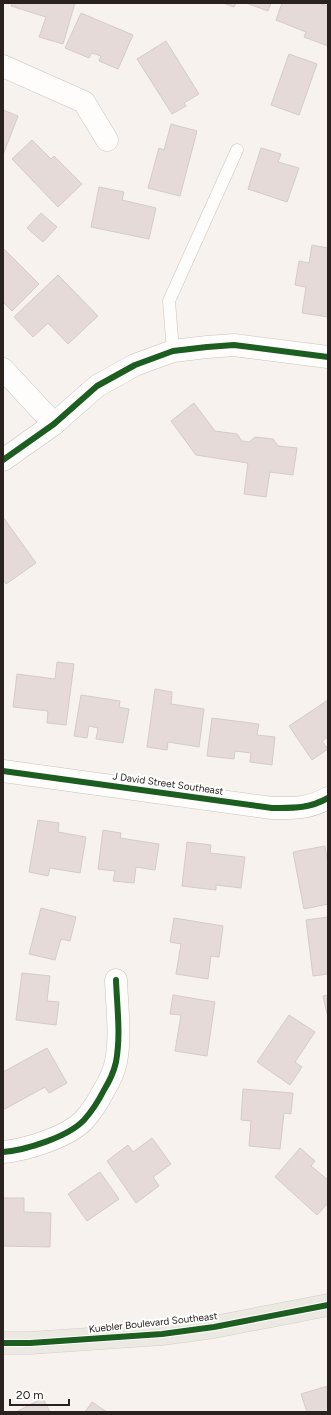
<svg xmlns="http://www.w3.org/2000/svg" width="331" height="1415" font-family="Figtree,sans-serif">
	<rect width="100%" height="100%" fill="#f8f2ee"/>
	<g fill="#e6dad8" stroke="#d3ccca">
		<path d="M12 3H75L63 44 39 37 46 17 11 6Z"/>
		<path d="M223 3H236L234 7Z"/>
		<path d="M246 3H271L268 11Z"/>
		<path d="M282 3H319L328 6V46L304 37 306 32 276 20Z"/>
		<path d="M81 13 133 35 118 69 99 61 101 56 92 53 89 58 65 48Z"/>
		<path d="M166 41 199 94 184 103 186 106 172 114 137 59Z"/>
		<path d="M289 54 317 64 299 115 271 105Z"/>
		<path d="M3 110 18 116 3 155Z"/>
		<path d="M171 124 197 131 180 196 148 188 159 148 164 150Z"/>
		<path d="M32 140 51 159 54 156 82 184 58 207 12 159Z"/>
		<path d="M261 148 281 154 278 162 299 168 287 202 248 189Z"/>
		<path d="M99 187 124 192 122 200 156 208 149 239 91 227Z"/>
		<path d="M41 213 57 227 43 242 27 228Z"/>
		<path d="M312 245 328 248V317L302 313 306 287 295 285 299 261 309 263Z"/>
		<path d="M3 248 39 284 12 311 3 302Z"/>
		<path d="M58 275 98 316 68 344 48 323 33 337 14 317Z"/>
		<path d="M194 403 215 431 237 434 242 441 249 442 255 437 273 439 278 446 297 448 293 475 270 472 266 497 244 494 248 463 196 455 171 421Z"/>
		<path d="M3 517 36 563 6 584 3 580Z"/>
		<path d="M57 662 74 664 66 725 47 723 48 711 13 707 17 674 55 679Z"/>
		<path d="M155 689 172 692 171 704 204 709 199 747 168 742 167 750 147 747Z"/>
		<path d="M81 695 120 701 119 707 129 709 123 743 96 739 98 728 89 726 87 738 74 736Z"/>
		<path d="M328 700V737L322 741 328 749 312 760 289 726Z"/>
		<path d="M212 718 259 724 257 735 275 737 272 765 250 762 251 753 235 751 234 759 207 756Z"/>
		<path d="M38 820 59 823 58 832 86 837 80 873 50 868 48 876 29 872Z"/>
		<path d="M103 830 121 833 120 838 159 844 155 870 136 867 134 883 113 881 115 871 98 869Z"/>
		<path d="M187 842 211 845 210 853 245 857 241 888 216 885V890L182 886Z"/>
		<path d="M325 846 328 864V904L304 909 293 852Z"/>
		<path d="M41 908 76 917 70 941 61 939 55 960 29 954Z"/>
		<path d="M328 917V974L313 976 306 920Z"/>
		<path d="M174 918 223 926 219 957 211 956 208 979 176 974 181 944 170 942Z"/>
		<path d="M22 973 50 976 47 1001 59 1002 56 1025 16 1020Z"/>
		<path d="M173 995 215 1002 207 1056 175 1051 181 1015 170 1014Z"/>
		<path d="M328 995V1018L323 996Z"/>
		<path d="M289 1015 315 1032 295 1062 302 1067 290 1085 257 1062Z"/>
		<path d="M47 1048 67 1083 49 1093 45 1087 3 1110V1072Z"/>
		<path d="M243 1089 293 1093 291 1114 284 1113 280 1149 249 1146 251 1121 241 1120Z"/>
		<path d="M152 1138 171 1164 153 1177 159 1186 136 1203 107 1161 128 1145 133 1152Z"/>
		<path d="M300 1148 315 1161 311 1166 328 1180V1203L317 1215 275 1177Z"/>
		<path d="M100 1172 119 1199 87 1221 68 1194Z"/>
		<path d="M3 1198H24V1212L51 1213 50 1247 3 1246Z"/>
		<path d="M328 1386V1412H307L301 1394Z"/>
		<path d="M43 1398 50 1412H16Z"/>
		<path d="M92 1402 107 1412H85Z"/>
	</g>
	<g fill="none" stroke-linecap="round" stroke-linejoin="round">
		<defs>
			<path id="service" d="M173 351 169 301 237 150"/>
			<g id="minor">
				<path d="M3 66 84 102 107 140"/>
				<path d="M3 369 54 424"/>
				<path d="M3 771 272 808C294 808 308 809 328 798"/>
				<path d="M3 1152C26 1150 68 1137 84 1120 92 1111 99 1100 104 1090 109 1082 114 1071 116 1062 121 1035 117 1007 116 980"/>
			</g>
			<path id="tertiary" d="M3 460 54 424 97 386 135 365 173 351 207 347 234 345 328 357"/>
			<path id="primary" d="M3 1343H30L162 1334 214 1327 328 1305"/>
		</defs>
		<use href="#service" stroke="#c9c3bf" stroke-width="13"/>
		<use href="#minor" stroke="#c9c3bf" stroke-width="23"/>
		<use href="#tertiary" stroke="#c9c3bf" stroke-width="23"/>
		<use href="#primary" stroke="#d2cecc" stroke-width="23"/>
		<use href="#service" stroke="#fefdfc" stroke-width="12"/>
		<use href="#minor" stroke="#fefdfc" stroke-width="22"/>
		<use href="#tertiary" stroke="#fefdfc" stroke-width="22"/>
		<use href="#primary" stroke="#ece8e2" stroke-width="22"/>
		<defs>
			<g id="cycleway">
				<path d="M3 460 54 424 97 386 135 365 173 351 207 347 234 345 328 357"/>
				<path d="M3 771 272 808C294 808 308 809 328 798"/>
				<path d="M3 1152C26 1150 68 1137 84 1120 92 1111 99 1100 104 1090 109 1082 114 1071 116 1062 121 1035 117 1007 116 980"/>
				<path d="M3 1343H30L162 1334 214 1327 328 1305"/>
			</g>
		</defs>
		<use href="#cycleway" stroke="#fff" stroke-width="8"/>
		<use href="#cycleway" stroke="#1b5e20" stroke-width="6"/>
	</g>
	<g text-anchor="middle" stroke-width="4" stroke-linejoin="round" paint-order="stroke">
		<g font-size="10" fill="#29221e" stroke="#fff">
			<text transform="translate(168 783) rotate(8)" y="4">J David Street Southeast</text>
			<text transform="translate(153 1322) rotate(-6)" y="4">Kuebler Boulevard Southeast</text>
		</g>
	</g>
	<rect width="331" height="1415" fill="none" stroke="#29221e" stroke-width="8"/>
	<path d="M10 1399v6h59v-6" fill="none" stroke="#29221e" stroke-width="2"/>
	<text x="16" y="1399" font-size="12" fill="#29221e" stroke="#ffffff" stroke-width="3" paint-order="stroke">20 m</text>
</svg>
